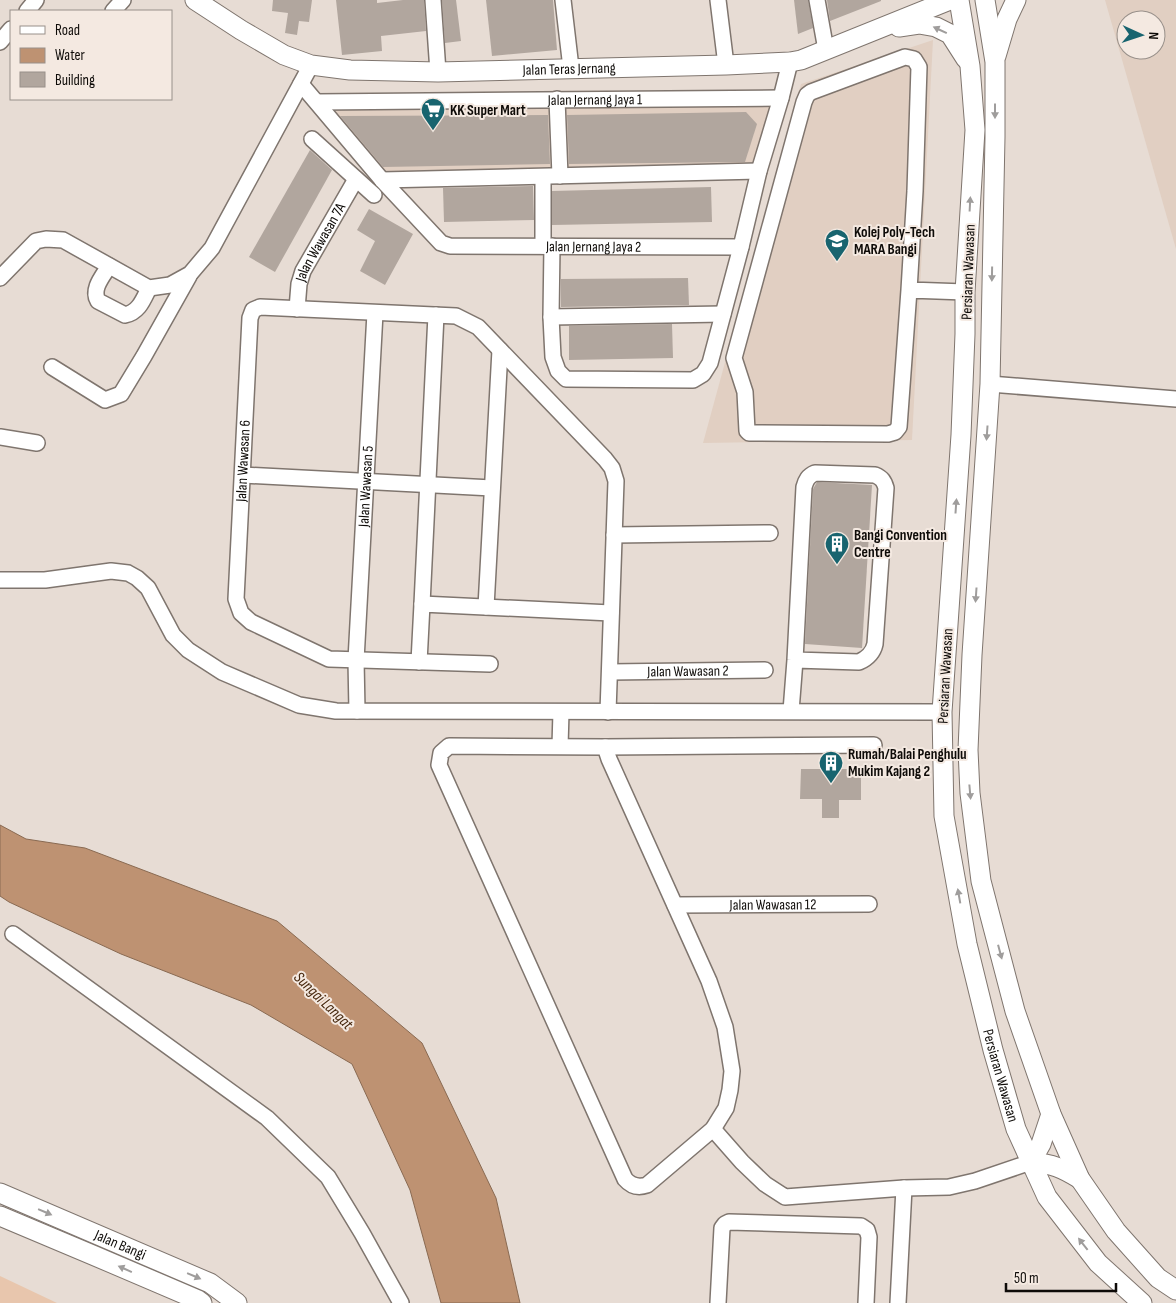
<svg xmlns="http://www.w3.org/2000/svg" width="1176" height="1303" font-family="'Sofia Sans Condensed',sans-serif">
	<rect width="100%" height="100%" fill="#e7dcd4"/>
	<g fill="#e1cfc2" fill-rule="evenodd">
		<path d="M1105 0H1176V249ZM1126 20H1156V50H1126Z"/>
		<path d="M933 40 912 440 703 443 801 84Z"/>
		<path d="M773 104 754 166 385 176 330 108Z"/>
	</g>
	<path fill="#e8c6ad" d="M0 1276 57 1303H0Z"/>
	<path fill="#be9272" stroke="#896a52" d="M0 825 26 839 85 848 277 921 422 1043 496 1198 520 1303H441L410 1190 352 1064 251 1005 121 954 9 902 0 896Z"/>
	<g fill="#b1a69e">
		<path d="M273 0H312L309 22 299 21 297 35 285 33 288 13 272 11Z"/>
		<path d="M336 0H377V3L403 0H424L426 31 381 36 382 51 342 55Z"/>
		<path d="M442 0H456L461 41 445 43Z"/>
		<path d="M486 0H553L557 50 492 56Z"/>
		<path d="M794 0H808L813 28 798 34Z"/>
		<path d="M827 0H881V1L830 21Z"/>
		<path d="M746 112 757 124 745 162 569 164 567 115Z"/>
		<path d="M548 115 550 164 383 167 340 116Z"/>
		<path d="M310 150 332 170 275 272 249 257Z"/>
		<path d="M533 186 534 220 444 222 443 188Z"/>
		<path d="M711 187 712 222 552 225V191Z"/>
		<path d="M369 209 413 234 385 285 360 271 375 241 357 230Z"/>
		<path d="M688 278 689 305 561 307V279Z"/>
		<path d="M672 324 673 358 569 360V326Z"/>
		<path d="M817 482 872 485 862 648 805 644 813 489Z"/>
		<path d="M801 769H861V800H839V818H822V799H800Z"/>
	</g>
	<g fill="none" stroke-linecap="round" stroke-linejoin="round">
		<defs>
			<g id="minor">
				<path d="M433 0 438 72"/>
				<path d="M563 0 571 68"/>
				<path d="M718 0 726 65"/>
				<path d="M817 0 826 50"/>
				<path d="M27 11 36 0"/>
				<path d="M113 11 123 0"/>
				<path d="M0 42 11 29"/>
				<path id="s1" d="M301 84 382 180 441 243 450 246 741 247"/>
				<path d="M557 99 560 176"/>
				<path id="s2" d="M317 102 781 98"/>
				<path d="M312 139 374 195"/>
				<path d="M382 180 759 171"/>
				<path d="M543 246V177"/>
				<path d="M552 246 551 317 553 357 558 371 566 379 693 380 703 374 710 363 741 247 759 171 781 98 790 62"/>
				<path d="M109 266C103 276 91 289 98 301L125 315C139 312 143 300 149 288"/>
				<path d="M0 278 36 241 46 239 63 240 149 288 170 285 190 274 212 248 311 65"/>
				<path d="M909 290 899 427 895 432 888 434 749 433 747 431 745 392 734 358 804 102 807 95 811 92 905 57 914 59 919 67 915 191 909 290 965 292"/>
				<path id="s3" d="M297 309 299 284 303 271 356 179"/>
				<path d="M551 317 723 314"/>
				<path d="M52 367 105 400 121 394 144 356 189 276"/>
				<path d="M990 384 1176 399"/>
				<path d="M0 437 37 443"/>
				<path d="M243 475 492 488"/>
				<path d="M614 535 770 533"/>
				<path d="M0 580H45L111 571 128 573 137 578 148 588 173 635 188 650 222 672 299 705 336 711 942 712"/>
				<path d="M422 604 436 315"/>
				<path d="M486 607 500 350"/>
				<path d="M419 662 422 604 611 613"/>
				<path id="s4" d="M490 664 329 659 251 622 241 613 236 599 250 318 253 310 260 307 456 316 478 327 605 459 612 468 616 481 608 712"/>
				<path id="s5" d="M610 672 765 670"/>
				<path id="s6" d="M357 711 356 660 375 313"/>
				<path d="M791 711 795 660 804 487C806 480 808 476 815 473L875 475C882 478 884 481 886 488L875 644C873 653 868 658 859 662L795 660"/>
				<path d="M449 746 605 747 609 759 709 981 725 1027 732 1071 730 1090 726 1108 713 1129 647 1185C638 1188 631 1186 625 1179L439 765 441 753Z"/>
				<path d="M560 746 561 712"/>
				<path d="M605 747 874 745"/>
				<path id="s7" d="M675 905 869 904"/>
				<path d="M13 934 267 1118 328 1177 362 1233 401 1303"/>
				<path d="M713 1129 742 1162 765 1184 785 1197 904 1188 949 1187 975 1181 1031 1162"/>
				<path d="M718 1303 722 1228 725 1224 729 1222 861 1226 867 1230 869 1237 866 1303"/>
				<path d="M898 1303 904 1188"/>
			</g>
			<g id="major">
				<path id="s8" d="M195 0 241 30 284 55 311 65 350 70 438 72 726 65 790 62 801 60 950 0"/>
				<path id="s9" d="M959 0 970 66 975 130 965 292V334L961 435 942 712 944 816 967 944 993 1050 1016 1129 1047 1197 1098 1263 1142 1303"/>
				<path d="M985 0 995 62V137L990 384 972 655 968 750 970 793 981 881 1015 1011 1051 1114 1080 1179 1116 1231 1158 1278 1176 1290"/>
				<path d="M899 27 919 24 936 27 950 34 966 59"/>
				<path d="M996 56 1007 19 1016 0"/>
				<path d="M1031 1162C1053 1164 1062 1168 1080 1179"/>
				<path d="M1031 1162 1041 1144 1051 1114"/>
				<path id="s10" d="M0 1193 210 1283 237 1303"/>
				<path d="M0 1216 95 1256 198 1300 202 1303"/>
			</g>
		</defs>
		<use href="#minor" stroke="#7f756e" stroke-width="18"/>
		<use href="#major" stroke="#7f756e" stroke-width="21"/>
		<use href="#minor" stroke="#fff" stroke-width="15"/>
		<use href="#major" stroke="#fff" stroke-width="19"/>
	</g>
	<defs><path id="oneway-solid" d="M-6-.8H1V-3.2L6.5 0L1 3.2V.8H-6Z" transform="scale(1.25)"/></defs>
	<g fill="#9f9d9c">
		<use href="#oneway-solid" transform="translate(940 30) rotate(-155)"/>
		<use href="#oneway-solid" transform="translate(995 111) rotate(90)"/>
		<use href="#oneway-solid" transform="translate(970 204) rotate(-87)"/>
		<use href="#oneway-solid" transform="translate(992 274) rotate(91)"/>
		<use href="#oneway-solid" transform="translate(987 433) rotate(94)"/>
		<use href="#oneway-solid" transform="translate(956 506) rotate(-86)"/>
		<use href="#oneway-solid" transform="translate(976 595) rotate(94)"/>
		<use href="#oneway-solid" transform="translate(970 792) rotate(85)"/>
		<use href="#oneway-solid" transform="translate(959 896) rotate(-100)"/>
		<use href="#oneway-solid" transform="translate(1000 952) rotate(75)"/>
		<use href="#oneway-solid" transform="translate(45 1212) rotate(23)"/>
		<use href="#oneway-solid" transform="translate(1083 1244) rotate(-128)"/>
		<use href="#oneway-solid" transform="translate(125 1269) rotate(-156)"/>
		<use href="#oneway-solid" transform="translate(194 1276) rotate(23)"/>
	</g>
	<defs>
		<symbol id="supermarket-pin" viewBox="-11 -11 22 30"><path d="M0 17L-7.5 6A9.5 9.5 0 1 1 7.5 6Z" fill="#18646f" stroke="#f4e9e1"/><path d="M-6-5.5h2.5l.6 2H6L4.5 2H-2.5L-4.4-4H-6ZM-1.5 3.2a1.3 1.3 0 1 0 .1 0ZM3 3.2a1.3 1.3 0 1 0 .1 0Z" fill="#fff"/></symbol>
		<symbol id="university-pin" viewBox="-11 -11 22 30"><path d="M0 17L-7.5 6A9.5 9.5 0 1 1 7.5 6Z" fill="#18646f" stroke="#f4e9e1"/><path d="M0-5L7-2L0 1L-7-2ZM-4 1L0 2.5L4 1V4Q0 6-4 4Z" fill="#fff"/></symbol>
		<symbol id="building-pin" viewBox="-11 -11 22 30"><path d="M0 17L-7.5 6A9.5 9.5 0 1 1 7.5 6Z" fill="#18646f" stroke="#f4e9e1"/><path d="M-4-6H4V6H1V3H-1V6H-4ZM-2.5-4.3h1.7v1.8h-1.7ZM.8-4.3h1.7v1.8H.8ZM-2.5-1h1.7V.8h-1.7ZM.8-1h1.7V.8H.8Z" fill="#fff"/></symbol>
	</defs>
	<g fill-rule="evenodd">
		<use href="#supermarket-pin" x="419" y="96" width="28" height="38"/>
		<use href="#university-pin" x="823" y="227" width="28" height="38"/>
		<use href="#building-pin" x="823" y="530" width="28" height="38"/>
		<use href="#building-pin" x="817" y="749" width="28" height="38"/>
	</g>
	<g text-anchor="middle" stroke-width="4" stroke-linejoin="round" paint-order="stroke">
		<g font-size="15" fill="#0e0b08" stroke="#f4e9e1">
			<text dy="5" stroke="none"><textPath href="#s8" startOffset="392">Jalan Teras Jernang</textPath></text>
			<text dy="5" stroke="none"><textPath href="#s2" startOffset="278">Jalan Jernang Jaya 1</textPath></text>
			<text dy="5" stroke="none"><textPath href="#s3" startOffset="72">Jalan Wawasan 7A</textPath></text>
			<text dy="5" stroke="none"><textPath href="#s1" startOffset="365">Jalan Jernang Jaya 2</textPath></text>
			<text transform="translate(968 272) rotate(-88)" y="5">Persiaran Wawasan</text>
			<text dy="5" stroke="none"><textPath href="#s4" startOffset="414">Jalan Wawasan 6</textPath></text>
			<text dy="5" stroke="none"><textPath href="#s6" startOffset="225">Jalan Wawasan 5</textPath></text>
			<text dy="5" stroke="none"><textPath href="#s5" startOffset="78">Jalan Wawasan 2</textPath></text>
			<text transform="translate(945 676) rotate(-87)" y="5">Persiaran Wawasan</text>
			<text dy="5" stroke="none"><textPath href="#s7" startOffset="98">Jalan Wawasan 12</textPath></text>
			<text dy="5" stroke="none"><textPath href="#s9" startOffset="1084">Persiaran Wawasan</textPath></text>
			<text dy="5" stroke="none"><textPath href="#s10" startOffset="131">Jalan Bangi</textPath></text>
		</g>
		<g font-size="15" font-weight="bold" fill="#0e0b08" stroke="#f4e9e1" text-anchor="start">
			<text x="450" y="115">KK Super Mart</text>
			<text x="854" y="237">Kolej Poly-Tech<tspan x="854" dy="17">MARA Bangi</tspan></text>
			<text x="854" y="540">Bangi Convention<tspan x="854" dy="17">Centre</tspan></text>
			<text x="848" y="759">Rumah/Balai Penghulu<tspan x="848" dy="17">Mukim Kajang 2</tspan></text>
		</g>
		<g font-size="16" font-style="italic" fill="#46270d" stroke="#f4e9e1">
			<text transform="translate(324 1000) rotate(44)" y="6">Sungai Langat</text>
		</g>
	</g>
	<rect x="10" y="10" width="162" height="90" fill="#f4e9e1" stroke="#98908a"/>
	<rect x="20" y="26" width="25" height="8" fill="#ffffff" stroke="#98908a"/>
	<text x="55" y="35" font-size="15" fill="#0e0b08">Road</text>
	<rect x="20" y="48" width="25" height="15" fill="#be9272" stroke="#98908a"/>
	<text x="55" y="60" font-size="15" fill="#0e0b08">Water</text>
	<rect x="20" y="72" width="25" height="15" fill="#b1a69e" stroke="#98908a"/>
	<text x="55" y="85" font-size="15" fill="#0e0b08">Building</text>
	<g transform="translate(1141 35) rotate(93)"><circle r="24" fill="#f4e9e1" stroke="#98908a"/>
	<path d="M0-4L9 19L0 12L-9 19Z" fill="#18646f"/>
	<text y="-8" font-size="14" font-weight="bold" text-anchor="middle" fill="#0e0b08">N</text>
	</g>
	<path d="M1006 1283v8h110v-8" fill="none" stroke="#0e0b08" stroke-width="2.5"/>
	<text x="1014" y="1283" font-size="15" fill="#0e0b08" stroke="#f4e9e1" stroke-width="4" paint-order="stroke">50 m</text>
</svg>
